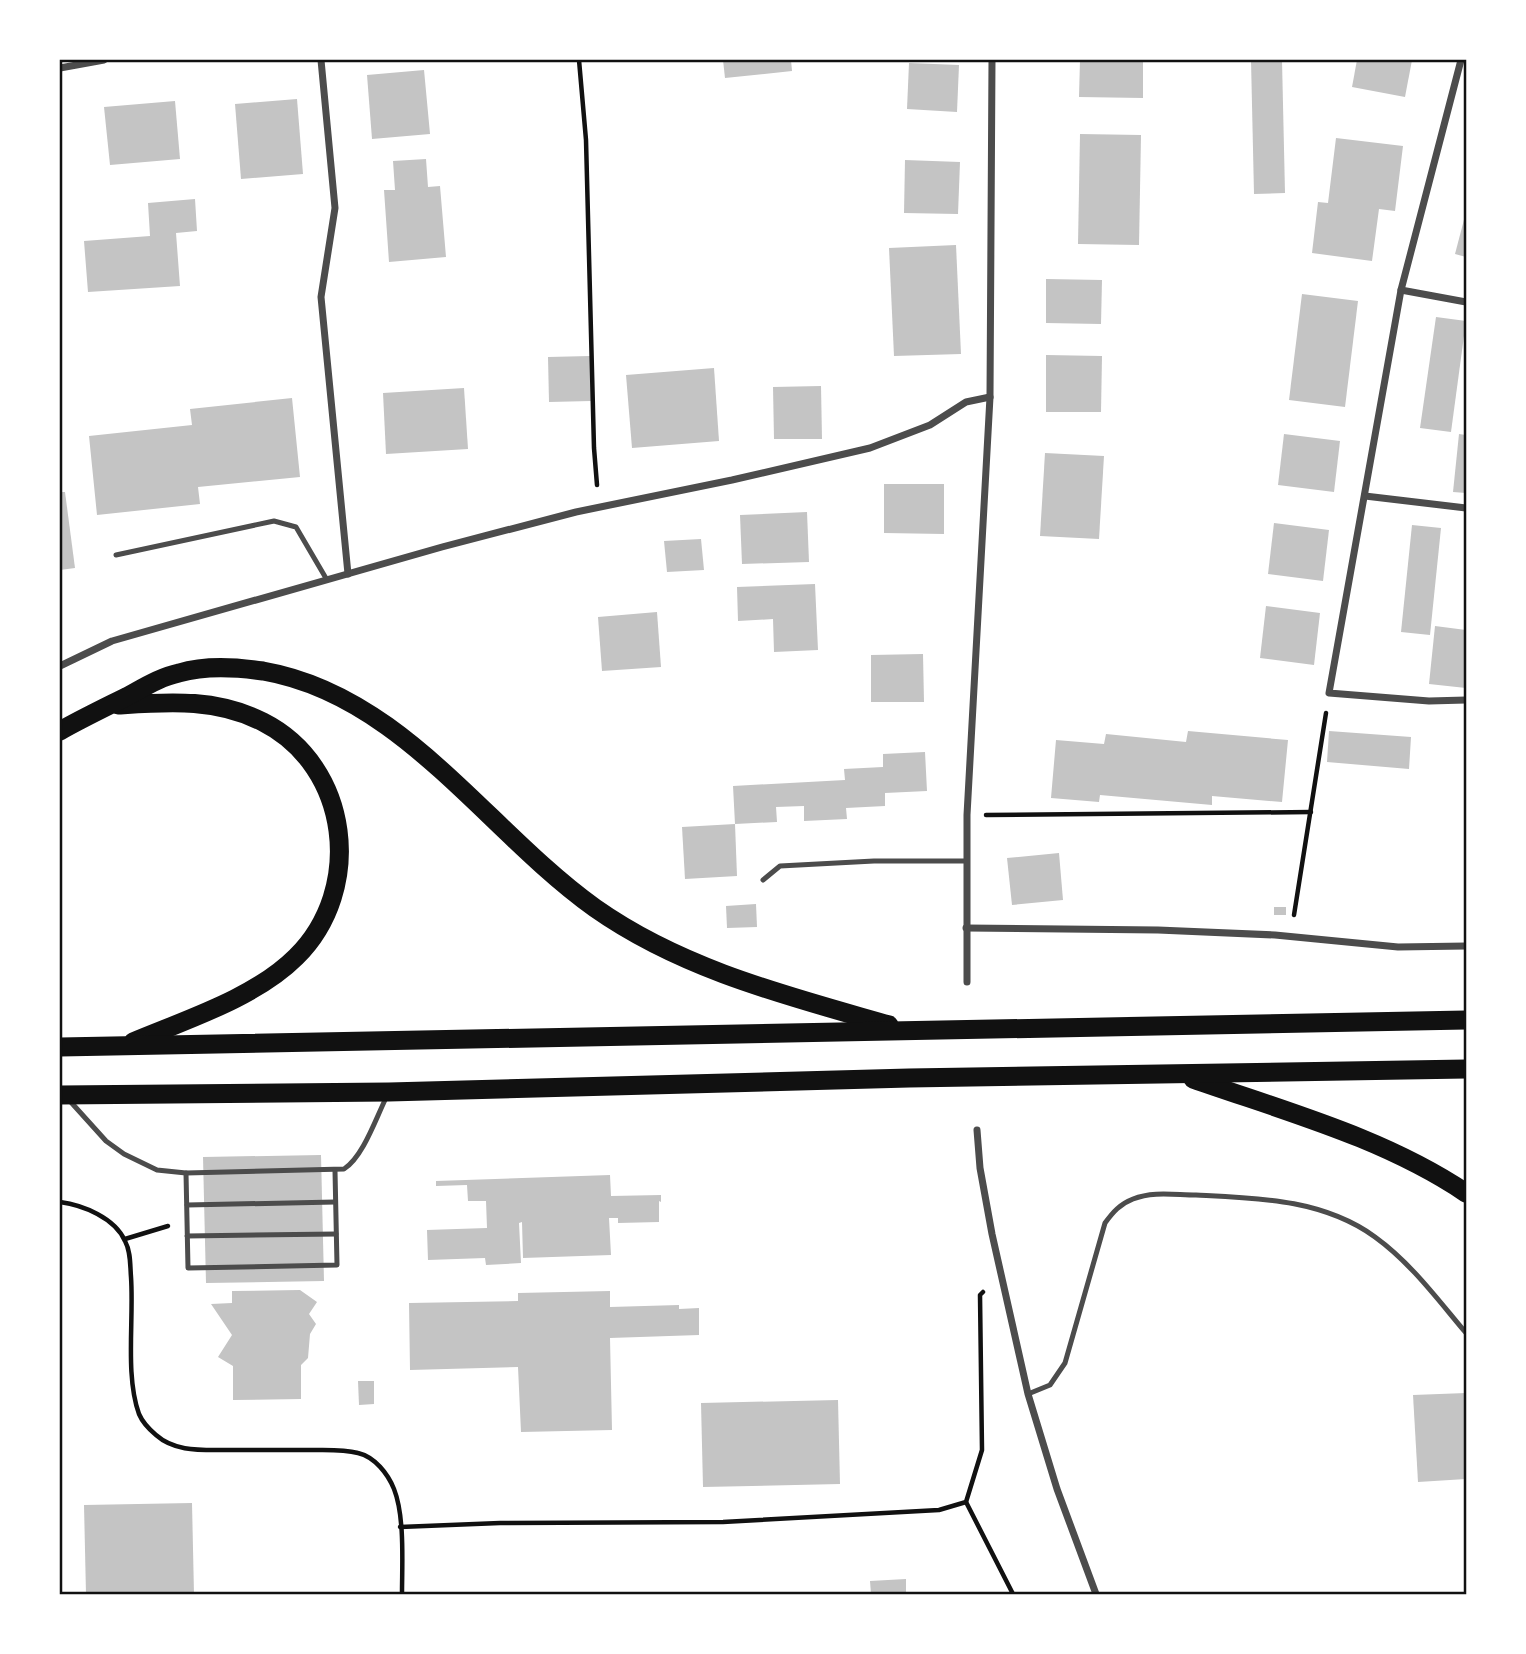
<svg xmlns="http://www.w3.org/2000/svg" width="1526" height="1654" font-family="Helvetica,sans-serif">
	<rect width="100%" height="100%" fill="#fff"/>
	<g fill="#c4c4c4">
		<path d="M723 60H791L792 71 725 78Z"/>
		<path d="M1080 60H1143V98L1079 97Z"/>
		<path d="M1251 60H1282L1285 193 1254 194Z"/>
		<path d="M1357 60H1412L1405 97 1352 87Z"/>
		<path d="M909 63 959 65 957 112 907 109Z"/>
		<path d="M424 70 430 134 372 139 367 75Z"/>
		<path d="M297 99 303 174 241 179 235 104Z"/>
		<path d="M175 101 180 159 110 165 104 107Z"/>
		<path d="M1080 134 1141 135 1139 245 1078 244Z"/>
		<path d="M1336 138 1403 146 1395 211 1379 209 1372 261 1312 253 1318 202 1328 203Z"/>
		<path d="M426 159 428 187 440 186 446 257 389 262 384 190H395L393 161Z"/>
		<path d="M905 160 960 162 958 214 904 213Z"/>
		<path d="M195 199 197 231 176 233 180 286 88 292 84 241 150 236 148 203Z"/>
		<path d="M1466 212V257L1455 254Z"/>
		<path d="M956 245 961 354 894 356 889 248Z"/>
		<path d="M1046 279 1102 280 1101 324 1046 323Z"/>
		<path d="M1302 294 1358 301 1345 407 1289 400Z"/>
		<path d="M1436 317 1466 321 1451 432 1420 428Z"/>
		<path d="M1046 355 1102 356 1101 412H1046Z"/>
		<path d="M590 356 591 401 549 402 548 357Z"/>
		<path d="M714 368 719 441 632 448 626 375Z"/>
		<path d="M821 386 822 439H774L773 387Z"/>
		<path d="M464 388 468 449 386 454 383 393Z"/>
		<path d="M292 398 300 477 198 487 200 504 97 515 89 436 192 425 190 409Z"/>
		<path d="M1284 434 1340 441 1334 492 1278 485Z"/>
		<path d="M1459 434 1466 435V493L1453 492Z"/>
		<path d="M1045 453 1104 456 1099 539 1040 536Z"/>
		<path d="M884 484H944V534L884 533Z"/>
		<path d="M60 492H65L75 568 60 570Z"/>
		<path d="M807 512 809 562 742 564 740 515Z"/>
		<path d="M1274 523 1329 530 1323 581 1268 574Z"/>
		<path d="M1412 525 1441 528 1430 635 1401 632Z"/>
		<path d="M701 539 704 570 667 572 664 541Z"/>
		<path d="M815 584 818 650 774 652 773 619 738 621 737 587Z"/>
		<path d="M1266 606 1320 613 1314 665 1260 658Z"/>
		<path d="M657 612 661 667 602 671 598 617Z"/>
		<path d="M1435 626 1466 630V688L1429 684Z"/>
		<path d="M923 654 924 702H871V655Z"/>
		<path d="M1188 731 1288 740 1282 802 1212 796V805L1100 795 1099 802 1051 798 1056 740 1104 744 1106 734 1186 742Z"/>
		<path d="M1329 731 1411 737 1409 769 1327 762Z"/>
		<path d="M925 752 927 791 885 793V806L846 808 847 819 804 821V806L776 807 777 822 735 824 733 786 845 780 844 769 883 767V754Z"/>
		<path d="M735 824 737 876 685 879 682 827Z"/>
		<path d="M1059 853 1063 900 1012 905 1007 858Z"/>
		<path d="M756 904 757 927 727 928 726 906Z"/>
		<rect x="1274" y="907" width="12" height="8"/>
		<path d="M321 1155 324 1281 206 1283 203 1157Z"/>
		<path d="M610 1175 611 1196 661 1195V1202L659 1201V1222L618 1223V1218H609L611 1255 523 1258 522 1222 519 1223 521 1263 486 1265 485 1258 428 1260 427 1230 487 1228 486 1201H468L467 1185 436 1186V1181Z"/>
		<path d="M300 1290 317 1302 309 1314 316 1324 310 1334 308 1358 301 1365V1399L233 1400V1366L218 1357 232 1335 211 1304 232 1303V1291Z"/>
		<path d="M610 1291V1307L679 1305V1309L699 1308V1335L610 1338 612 1430 521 1432 518 1367 410 1370 409 1303 518 1301V1293Z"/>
		<path d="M358 1381H374V1404L359 1405Z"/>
		<path d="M1466 1393V1479L1418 1482 1413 1395Z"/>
		<path d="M838 1400 840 1484 703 1487 701 1403Z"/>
		<path d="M192 1503 194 1594H86L84 1505Z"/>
		<path d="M906 1579V1594H871L870 1581Z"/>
	</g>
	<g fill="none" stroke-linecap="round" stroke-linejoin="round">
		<g stroke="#111" stroke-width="4.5">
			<path d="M579 60 586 140 594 448 597 485"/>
			<path d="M986 815 1311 812"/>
			<path d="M1294 915 1326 713"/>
			<path d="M60 1202C83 1205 115 1218 125 1241 131 1252 130 1265 131 1277 134 1320 125 1375 139 1414 142 1421 150 1430 156 1435 174 1451 198 1450 221 1450 251 1450 281 1450 311 1450 326 1450 343 1449 358 1453 375 1457 388 1474 394 1489 405 1517 402 1564 402 1594"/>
			<path d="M125 1239 168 1226"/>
			<path d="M983 1292 980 1295 982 1450 966 1502 1013 1594"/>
			<path d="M400 1527 500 1523 723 1522 939 1510 966 1502"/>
		</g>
		<g stroke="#4c4c4c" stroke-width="5">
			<path d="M116 555 274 521 296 527 327 580"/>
			<path d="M763 880 780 866 874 861H967"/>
			<path d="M69 1100 106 1141 124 1154 157 1170 186 1173 344 1169C363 1157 376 1118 386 1098"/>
			<path d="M186 1173 188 1268 337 1265 335 1171"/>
			<path d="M187 1205 335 1202"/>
			<path d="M187 1236 336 1234"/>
			<path d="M1028 1394 1050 1385 1065 1363 1105 1223C1113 1212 1120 1204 1133 1199 1153 1191 1175 1195 1196 1195 1257 1198 1323 1199 1375 1237 1411 1263 1438 1300 1466 1333"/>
		</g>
		<g stroke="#4c4c4c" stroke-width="7">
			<path d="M321 60 335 208 321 297 348 574"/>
			<path d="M1461 60 1401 290 1329 693 1429 701 1466 700"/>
			<path d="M60 68 104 60"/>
			<path d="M1401 290 1466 302"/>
			<path d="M1365 496 1466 508"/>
			<path d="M60 666 112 641 442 547 576 512 732 480 870 448 930 425 966 402 990 397"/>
			<path d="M966 928 1158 930 1275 935 1398 947 1466 946"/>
			<path d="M967 982V815L990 397 992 60"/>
			<path d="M977 1130 980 1168 992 1234 1028 1394 1057 1489 1096 1594"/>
		</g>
		<g stroke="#111" stroke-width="19">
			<path d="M118 705C168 702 216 698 263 722 350 766 365 889 296 957 255 998 185 1020 133 1042"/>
			<path d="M60 731C81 719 104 708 126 697 143 688 160 677 179 673 206 665 235 667 263 671 402 695 486 830 595 908 683 970 788 996 889 1025"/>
			<path d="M60 1047 1466 1020"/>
			<path d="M1193 1079C1287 1112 1384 1138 1466 1193"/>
			<path d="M60 1095 389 1092 909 1078 1466 1069"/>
		</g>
	</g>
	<rect width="1526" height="1654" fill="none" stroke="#ffffff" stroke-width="122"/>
	<rect x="61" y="61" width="1404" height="1532" fill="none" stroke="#111" stroke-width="2.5"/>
</svg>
